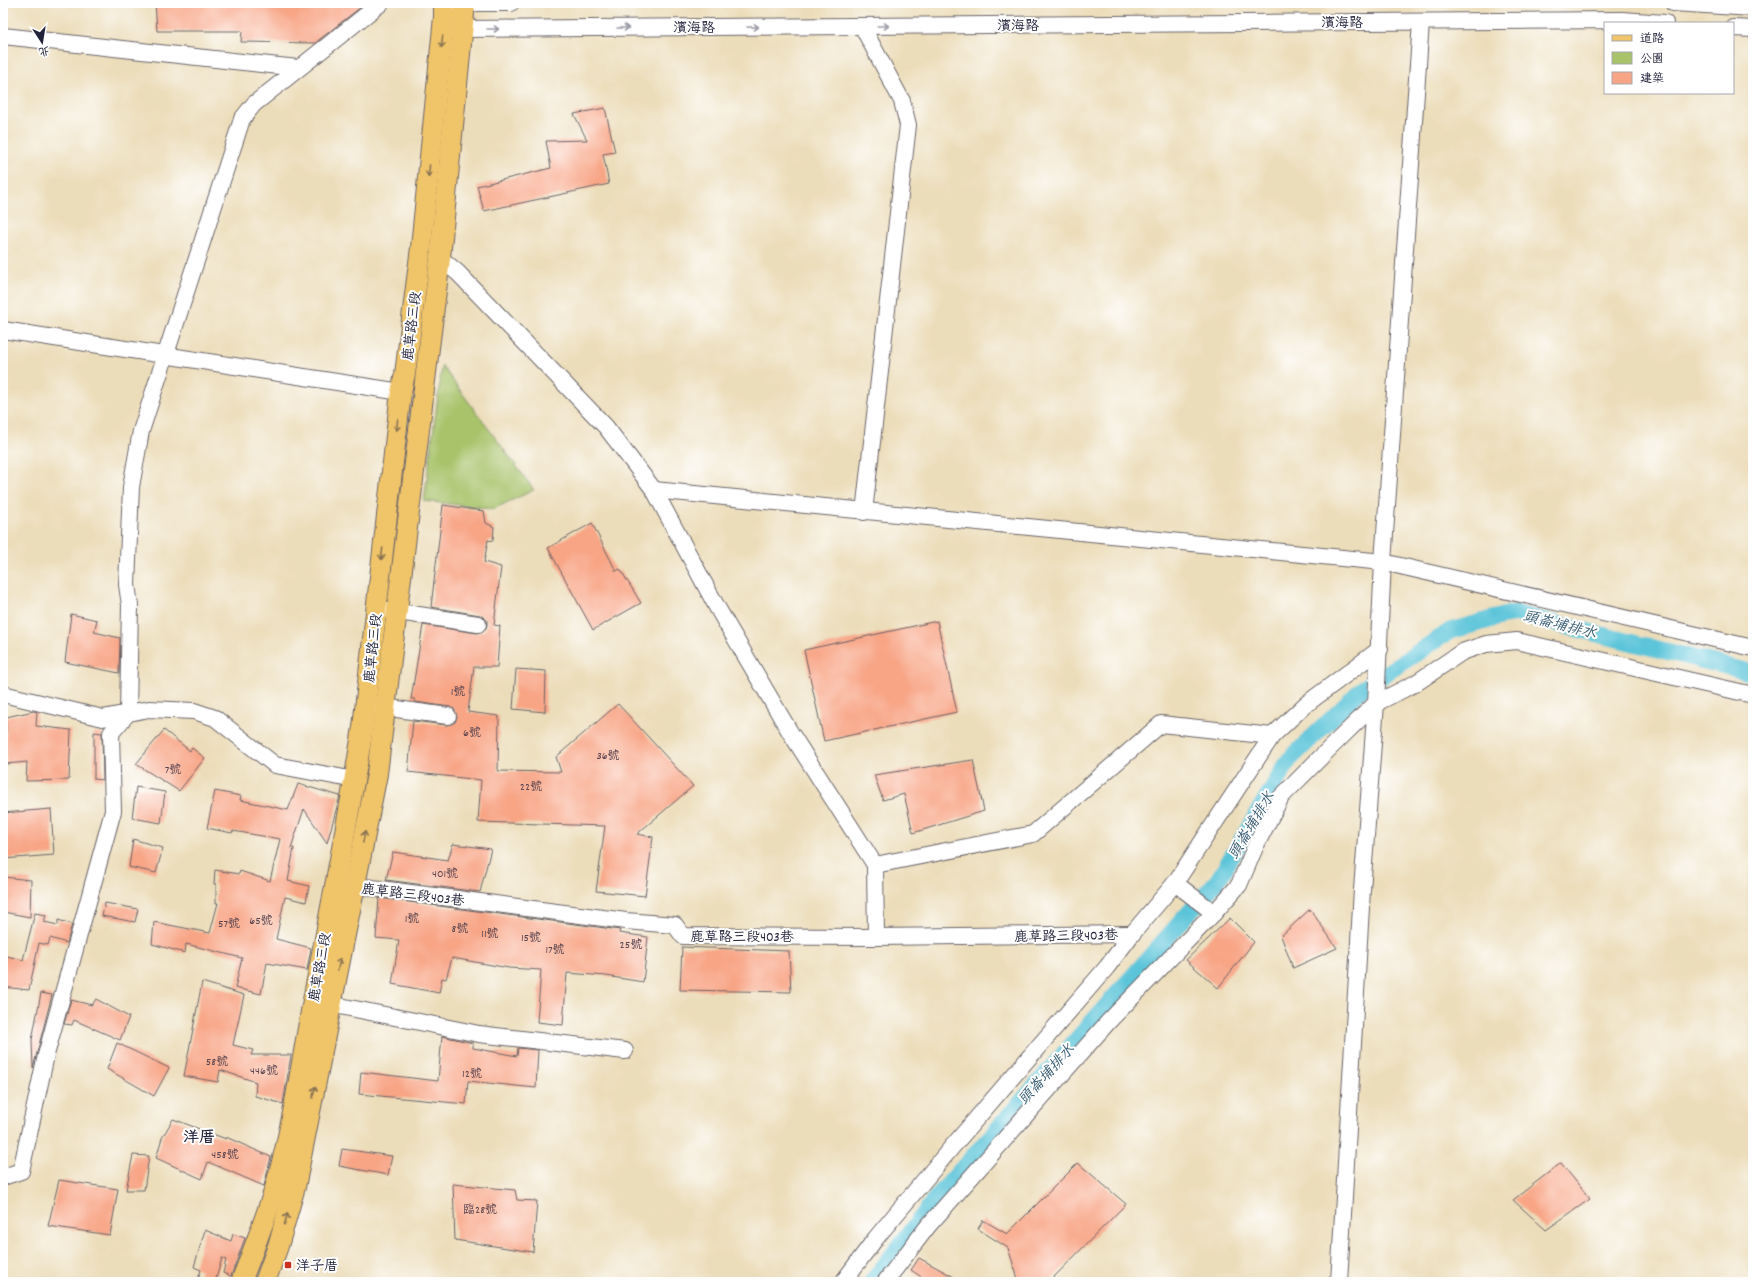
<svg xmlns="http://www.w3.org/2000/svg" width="1756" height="1285" font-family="Dekko,'LXGW WenKai TC',sans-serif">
	<rect width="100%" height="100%" fill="#fff"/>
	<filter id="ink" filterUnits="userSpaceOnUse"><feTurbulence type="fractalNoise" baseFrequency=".025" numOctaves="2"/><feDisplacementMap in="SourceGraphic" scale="8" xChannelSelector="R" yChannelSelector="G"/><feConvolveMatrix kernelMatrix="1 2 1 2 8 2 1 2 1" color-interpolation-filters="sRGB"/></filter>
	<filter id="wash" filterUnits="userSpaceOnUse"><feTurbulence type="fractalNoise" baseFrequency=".012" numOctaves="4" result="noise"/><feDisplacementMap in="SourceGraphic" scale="16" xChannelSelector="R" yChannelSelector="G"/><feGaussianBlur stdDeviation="0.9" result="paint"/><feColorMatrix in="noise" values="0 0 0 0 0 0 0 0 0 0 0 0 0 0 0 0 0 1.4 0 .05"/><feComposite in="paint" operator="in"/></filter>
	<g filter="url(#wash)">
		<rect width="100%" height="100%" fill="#ecddba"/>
		<path fill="#a8c36a" stroke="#657252" d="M442 366 534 490 493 509 424 501Z"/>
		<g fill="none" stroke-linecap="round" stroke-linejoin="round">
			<path stroke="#5cc4d9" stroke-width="17" d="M872 1282 937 1197 1218 880 1289 760 1362 689 1450 631 1514 613 1753 673"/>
		</g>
		<g id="blocks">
			<g fill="#f8a586">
				<path d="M155 3H366L315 43 241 42 242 31H157Z"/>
				<path d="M605 108 615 152 603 154 609 184 484 211 477 186 551 168 546 141 587 140 574 114Z"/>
				<path d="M443 505 484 511 486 523 494 527 493 541 488 540 484 562 501 567 494 625 500 626 497 667H474L468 712 499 716 498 771 561 772 556 757 618 704 693 786 637 834 653 837 645 896 596 891 605 826 478 822 481 780 408 772 413 721 447 725 455 722 457 717 454 709 450 707 415 702V699H411L423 625 477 633 485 630 487 625V620L480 615 431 607Z"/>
				<path d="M592 523 616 571 620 569 641 603 593 630 548 548Z"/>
				<path d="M71 614 97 620 94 632 120 638 119 673 65 662Z"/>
				<path d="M937 621 957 712 824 741 804 650Z"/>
				<path d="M516 669 546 671 545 712 513 709Z"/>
				<path d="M34 711 37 712 36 726 71 730 69 780 26 781 27 762 6 764V717Z"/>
				<path d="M164 730 190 751 192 748 205 758 179 791 136 764Z"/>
				<path d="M94 732 102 733 103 780 94 779Z"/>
				<path d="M973 760 984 811 913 833 904 794 883 800 874 775Z"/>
				<path d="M298 784 340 796 327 843 304 809 291 848H294L288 881 309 886 306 902 285 897 276 939 311 948 307 970 267 963 261 994 235 988 242 958 186 944 185 953 152 944 154 922 210 933 218 903H216V884H214L215 870 239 874 240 871 270 881 280 839 233 831 232 833 207 828 215 791 241 796 240 800 288 810Z"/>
				<path d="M136 787 165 792 161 823 132 818Z"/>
				<path d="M51 809 54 855 3 859V813Z"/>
				<path d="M133 839 163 848 156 873 129 867Z"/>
				<path d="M453 844 491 849 480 892 386 880 393 852 448 860Z"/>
				<path d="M3 877 31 880 30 917 3 912Z"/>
				<path d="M379 898 620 930 619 933 648 937 643 982 606 976 567 973 563 1025 537 1022 541 970 509 968 452 958 446 979 442 978 439 993 392 984 399 940 376 938Z"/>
				<path d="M105 903 138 909 135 922 102 916Z"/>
				<path d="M1310 909 1337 948 1293 968 1281 936Z"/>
				<path d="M35 913 46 915 44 922 58 925V920L72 924 67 943 50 938 48 945 39 943 29 990 3 987V955L23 960Z"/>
				<path d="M1230 918 1254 942 1218 988 1186 960Z"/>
				<path d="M682 947 789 951 791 992 680 990Z"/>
				<path d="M202 982 244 995 233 1045 253 1050 251 1055H291L283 1104 255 1096 256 1082 220 1070 218 1082 184 1076Z"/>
				<path d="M41 993 52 995 33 1068 32 1040Z"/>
				<path d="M96 999 129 1017 120 1040 74 1020 72 1025 64 1024 71 1000 92 1005Z"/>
				<path d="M442 1036 473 1043V1048L517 1056 518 1048 538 1050 536 1088 468 1081 466 1104 359 1094 361 1072 438 1081Z"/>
				<path d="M117 1043 169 1068 154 1096 107 1069Z"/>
				<path d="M173 1119 226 1139V1137L271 1157 264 1186 208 1162 202 1179 156 1158 162 1138Z"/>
				<path d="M342 1149 392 1156 388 1175 339 1166Z"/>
				<path d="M133 1155 149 1156 144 1190H126Z"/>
				<path d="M1078 1163 1126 1204 1049 1282H1019L1008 1248 978 1229 983 1220 1007 1234Z"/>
				<path d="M1561 1163 1590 1199 1546 1230 1513 1200Z"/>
				<path d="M59 1180 118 1189 110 1235 48 1226Z"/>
				<path d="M453 1184 515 1190 517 1200 537 1201 533 1252 455 1240Z"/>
				<path d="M205 1230 231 1241 233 1234 245 1238 231 1276 223 1273 226 1260 222 1258 215 1282 198 1279 201 1270 194 1267Z"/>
				<path d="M919 1258 963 1282H929L911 1270Z"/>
			</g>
		</g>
	</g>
	<g filter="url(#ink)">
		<use href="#blocks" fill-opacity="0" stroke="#696367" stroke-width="1"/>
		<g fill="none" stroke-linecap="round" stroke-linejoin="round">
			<defs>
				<g id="minor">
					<path d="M1673 3 1753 8"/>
					<path d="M454 10 465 3H511"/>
					<path d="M453 23 463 29 1622 20 1665 23"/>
					<path d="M862 26 902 101 908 125 864 512"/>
					<path d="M1733 28 1753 29"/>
					<path d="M3 36 298 68"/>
					<path d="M440 258 458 273 606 427 654 490 718 609 790 732 875 865 876 937"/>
					<path d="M3 330 401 392"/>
					<path d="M654 490 1383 562 1753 648"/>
					<path d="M385 610 478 624"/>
					<path d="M3 694 103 718 149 709 194 711 215 718 275 765 355 780"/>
					<path d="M375 706 448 716"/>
					<path d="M875 865 1033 834 1161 724 1272 736"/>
					<path d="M1175 883 1214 913"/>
					<path d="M342 884 626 921 675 925 683 936 876 937 1132 934"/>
					<path d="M330 1004 479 1034 625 1051"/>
					<path d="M3 1177 21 1171 46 1055 113 811 111 733 128 713 130 605 127 585 131 487 141 431 242 119 254 104 381 3"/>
					<path d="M843 1282 876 1238 952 1147 1107 967 1132 934 1175 883 1272 736 1305 705 1380 649"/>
					<path d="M885 1282 928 1226 1109 1021 1214 913 1239 885 1256 845 1281 797 1332 746 1376 703 1416 683 1462 652 1486 644 1517 641 1753 695"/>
					<path d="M1339 1282 1362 890 1376 703 1383 562 1421 22"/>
				</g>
				<g id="major">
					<path d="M241 1282C253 1251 265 1220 275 1188 295 1120 303 1049 317 980 333 896 350 812 363 727L401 392 405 374 421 247 444 17V3"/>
					<path d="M265 1282 278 1246 295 1187 377 774 440 258 465 3"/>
				</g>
			</defs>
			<use href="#minor" stroke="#696367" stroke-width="18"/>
			<use href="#major" stroke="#696367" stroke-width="22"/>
			<use href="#minor" stroke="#fff" stroke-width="16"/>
			<use href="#major" stroke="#f0c469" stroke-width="20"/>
		</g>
		<defs><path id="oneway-shaft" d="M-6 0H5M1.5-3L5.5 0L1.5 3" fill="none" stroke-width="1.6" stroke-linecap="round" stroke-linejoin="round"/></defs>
		<g stroke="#9c9ca7">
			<use href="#oneway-shaft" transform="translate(883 26)"/>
			<use href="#oneway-shaft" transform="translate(753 27)"/>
			<use href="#oneway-shaft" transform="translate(623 28)"/>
			<use href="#oneway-shaft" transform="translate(493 29)"/>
		</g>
		<g stroke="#897352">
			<use href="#oneway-shaft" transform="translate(442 42) rotate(96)"/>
			<use href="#oneway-shaft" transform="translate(429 171) rotate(96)"/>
			<use href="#oneway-shaft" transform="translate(397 425) rotate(97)"/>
			<use href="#oneway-shaft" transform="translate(382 554) rotate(97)"/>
			<use href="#oneway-shaft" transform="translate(364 837) rotate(-79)"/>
			<use href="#oneway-shaft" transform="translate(339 964) rotate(-79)"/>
			<use href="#oneway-shaft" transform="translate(314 1092) rotate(-79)"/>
			<use href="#oneway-shaft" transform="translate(286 1219) rotate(-74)"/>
		</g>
	</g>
	<rect fill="#c8321e" stroke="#fff" stroke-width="1.5" x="284" y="1261" width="8" height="8" rx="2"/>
	<g text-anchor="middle" stroke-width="4" stroke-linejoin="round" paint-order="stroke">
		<g font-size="12" fill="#58434e">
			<text x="458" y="695">1號</text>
			<text x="472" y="736">6號</text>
			<text x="608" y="759">36號</text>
			<text x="173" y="773">7號</text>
			<text x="531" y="790">22號</text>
			<text x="445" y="877">401號</text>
			<text x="412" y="922">1號</text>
			<text x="261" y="924">65號</text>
			<text x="229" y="927">57號</text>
			<text x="460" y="932">8號</text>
			<text x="490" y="937">11號</text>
			<text x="531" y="941">15號</text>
			<text x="631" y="948">25號</text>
			<text x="555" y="953">17號</text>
			<text x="217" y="1065">58號</text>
			<text x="264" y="1074">446號</text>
			<text x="472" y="1077">12號</text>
			<text x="225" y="1158">458號</text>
			<text x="480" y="1213">臨28號</text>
		</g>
		<g font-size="14" fill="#22223b" stroke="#fff">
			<text x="1342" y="27">濱海路</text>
			<text x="1018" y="30">濱海路</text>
			<text x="694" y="32">濱海路</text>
			<text transform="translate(411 326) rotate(-83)" y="5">鹿草路三段</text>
			<text transform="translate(372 648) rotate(-84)" y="5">鹿草路三段</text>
			<text transform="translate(413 894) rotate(7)" y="5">鹿草路三段403巷</text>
			<text transform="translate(1066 935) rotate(-1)" y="5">鹿草路三段403巷</text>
			<text x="742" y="941">鹿草路三段403巷</text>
			<text transform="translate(319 967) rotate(-80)" y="5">鹿草路三段</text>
		</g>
		<g font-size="14" fill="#22223b" stroke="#fff" text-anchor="start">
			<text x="296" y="1270">洋子厝</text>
		</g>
		<g font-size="15" font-style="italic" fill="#365b72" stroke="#fff">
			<text transform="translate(1560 624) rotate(14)" y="5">頭崙埔排水</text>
			<text transform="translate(1251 825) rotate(-59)" y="5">頭崙埔排水</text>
			<text transform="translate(1046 1074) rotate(-48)" y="5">頭崙埔排水</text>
		</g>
		<g font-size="16" font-weight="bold" fill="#22223b" stroke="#fff">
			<text x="199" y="1142">洋厝</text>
		</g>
	</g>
	<rect width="1756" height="1285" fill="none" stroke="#fff" stroke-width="16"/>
	<rect x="1604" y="22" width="130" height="72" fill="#ffffff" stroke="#a7a7b1"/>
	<rect x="1612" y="35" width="20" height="6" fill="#f0c469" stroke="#a7a7b1"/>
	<text x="1640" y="42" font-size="12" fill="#22223b">道路</text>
	<rect x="1612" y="52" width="20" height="12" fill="#a8c36a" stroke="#a7a7b1"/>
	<text x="1640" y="62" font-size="12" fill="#22223b">公園</text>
	<rect x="1612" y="72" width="20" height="12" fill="#f8a586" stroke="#a7a7b1"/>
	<text x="1640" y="82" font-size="12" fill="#22223b">建築</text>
	<g transform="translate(42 42) rotate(168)" stroke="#ffffff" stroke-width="3" paint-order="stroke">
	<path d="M0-3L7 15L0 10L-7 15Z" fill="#22223b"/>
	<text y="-6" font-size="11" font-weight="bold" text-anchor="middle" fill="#22223b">北</text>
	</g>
</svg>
